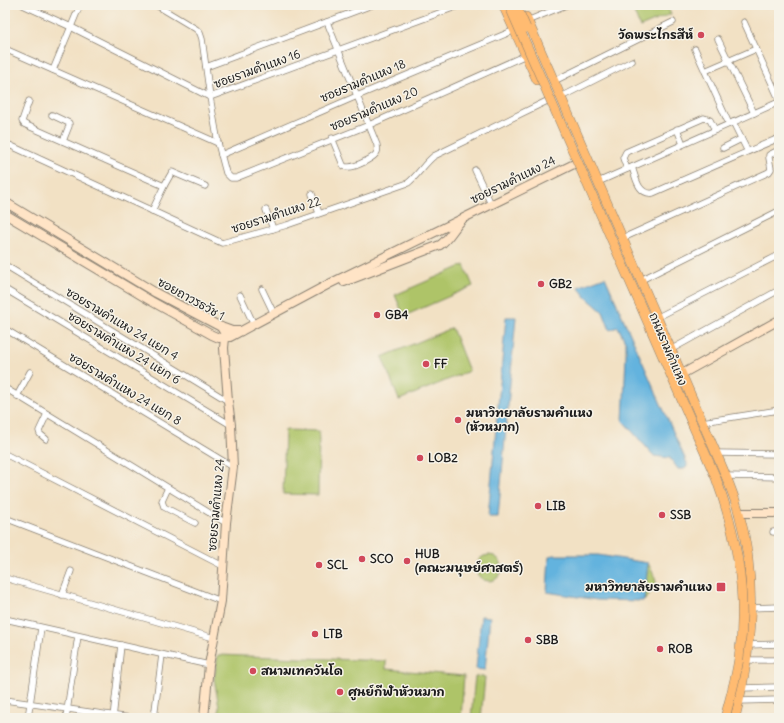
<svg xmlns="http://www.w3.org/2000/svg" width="784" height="723" font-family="Delius,'Playpen Sans Thai',sans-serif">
	<rect width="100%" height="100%" fill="#f7f3e8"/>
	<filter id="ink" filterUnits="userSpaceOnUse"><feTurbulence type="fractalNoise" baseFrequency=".025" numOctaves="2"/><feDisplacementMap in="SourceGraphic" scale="8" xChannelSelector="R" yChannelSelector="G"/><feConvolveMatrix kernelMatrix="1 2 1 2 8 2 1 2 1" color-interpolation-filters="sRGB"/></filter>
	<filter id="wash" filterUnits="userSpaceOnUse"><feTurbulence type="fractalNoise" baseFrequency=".012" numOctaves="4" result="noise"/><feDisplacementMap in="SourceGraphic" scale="16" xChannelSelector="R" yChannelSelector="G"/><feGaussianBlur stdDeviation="0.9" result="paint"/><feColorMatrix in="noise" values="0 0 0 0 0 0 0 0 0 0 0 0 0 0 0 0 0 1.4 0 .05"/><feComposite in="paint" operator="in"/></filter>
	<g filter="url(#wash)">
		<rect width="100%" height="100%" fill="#f2e1c4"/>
		<g fill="#aec468" stroke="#657042">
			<path d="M631 5H666L671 14 640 27Z"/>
			<path d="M464 265 473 286 404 316 395 295Z"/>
			<path d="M452 328 469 371 399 400 382 357Z"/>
			<path d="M285 430 319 431 318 495 283 494Z"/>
			<circle cx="489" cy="568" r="13"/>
			<path d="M648 563C659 586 659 581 644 601Z"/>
			<path d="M218 655 386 661V669L464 676 461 718H218L219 706 214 679Z"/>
			<path d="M475 676 485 677 481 718H471Z"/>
		</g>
		<g fill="#63b3de" stroke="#40687d">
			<path d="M605 277 687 463V467L684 469H678L670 458 654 456 623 421 626 357V343L618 327 610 330 603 312 586 297 578 287Z"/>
			<path d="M506 317H516L498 517H488Z"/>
			<path d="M555 555H598L648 563 644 601 597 600 547 592 549 556Z"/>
			<path d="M481 616 490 617 485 670 476 669Z"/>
		</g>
	</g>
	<g filter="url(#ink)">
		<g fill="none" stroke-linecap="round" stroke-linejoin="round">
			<defs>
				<g id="street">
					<path d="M23 5 71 27 210 97 461 5"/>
					<path d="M156 5 196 29 200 33 202 39 210 97 218 143 226 173 231 178H236L369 125 526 55"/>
					<path d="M527 21 566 5"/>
					<path d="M327 22 377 145C377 147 378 150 377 152 375 158 355 167 349 167 345 167 345 167 343 165L332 138"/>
					<path d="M744 22 779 99"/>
					<path d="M718 39 754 113"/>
					<path d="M5 49 218 143"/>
					<path d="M695 49 729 124"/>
					<path d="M206 67 372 5"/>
					<path d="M53 70 80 5"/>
					<path d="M705 71 756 49"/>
					<path d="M554 81 673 22"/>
					<path d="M561 97 632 61"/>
					<path d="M29 101 22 121 24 124 164 186"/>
					<path d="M52 115 69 123V126L63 141"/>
					<path d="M733 122 746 148"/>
					<path d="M677 129 683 144"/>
					<path d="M5 143 222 243 287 225 408 183C418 175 424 164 434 156L547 101"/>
					<path d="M723 148 741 139"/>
					<path d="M221 155 357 96 515 30"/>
					<path d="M632 167C636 178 638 195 653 193L779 138"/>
					<path d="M627 169 623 158 626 152 704 118 710 120 715 130"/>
					<path d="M475 170 491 204"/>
					<path d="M598 182 779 102"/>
					<path d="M312 194 319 213"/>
					<path d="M266 210 273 229"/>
					<path d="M152 211 164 186 172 172 205 186"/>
					<path d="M623 238 769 172 771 169 769 158V155L779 150"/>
					<path d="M5 265 228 401"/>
					<path d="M641 280 779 211"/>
					<path d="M5 289 231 425"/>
					<path d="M262 289 274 314"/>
					<path d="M240 295 254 325"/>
					<path d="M658 317 779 255"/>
					<path d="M5 329 233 467"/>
					<path d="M672 349 779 290"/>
					<path d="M5 388 226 523"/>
					<path d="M17 396 30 372"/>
					<path d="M702 422 779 410"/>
					<path d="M46 439 40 434 39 431 47 414"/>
					<path d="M716 453 779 454"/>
					<path d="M5 454 223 566"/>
					<path d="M726 476 779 477"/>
					<path d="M168 488 162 501 164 507 195 523"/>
					<path d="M5 518 221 601"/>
					<path d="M773 532H779"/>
					<path d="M5 578 214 638"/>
					<path d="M62 595 71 571"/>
					<path d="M751 608 779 607"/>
					<path d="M5 619 209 665"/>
					<path d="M749 645 779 644"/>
					<path d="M748 660H779"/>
					<path d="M743 688 779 687"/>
					<path d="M5 700 131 718"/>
					<path d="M739 701 779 700"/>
					<path d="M28 718 41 628"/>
					<path d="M66 718 78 636"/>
					<path d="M113 718 121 645"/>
					<path d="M154 718 162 655"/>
				</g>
				<g id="secondary">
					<path d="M5 202 156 293 221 327 232 331H241"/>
					<path d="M5 214 151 301 212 335 219 338 230 337 329 284 574 164"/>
					<path d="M344 282 440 245C449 239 453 229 461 221"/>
					<path d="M682 374 779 320"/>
					<path d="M739 513H779"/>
					<path d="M204 718 209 665 221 601 226 523 233 467 231 425 228 401 224 348 225 338V334L221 327"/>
				</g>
				<g id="primary">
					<path d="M503 5 537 80"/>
					<path d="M526 17 716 453C725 473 733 492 739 513 758 581 752 650 735 718"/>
				</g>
			</defs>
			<use href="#street" stroke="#877e70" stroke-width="7"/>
			<use href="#secondary" stroke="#877e70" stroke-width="10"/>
			<use href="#primary" stroke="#877e70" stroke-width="10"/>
			<use href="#street" stroke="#fff" stroke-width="5.5"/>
			<use href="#secondary" stroke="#ffe4c6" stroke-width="8"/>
			<use href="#primary" stroke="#ffbb71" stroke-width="9"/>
			<defs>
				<g id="primary-bridge">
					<path d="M509 5 716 478C737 535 748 597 739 658 736 679 730 698 725 718"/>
					<path d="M516 5 526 28"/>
				</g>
			</defs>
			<use href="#primary-bridge" stroke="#877e70" stroke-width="10" stroke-linecap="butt"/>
			<use href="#primary-bridge" stroke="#ffbb71" stroke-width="9"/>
		</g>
	</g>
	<g fill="#d1495b" stroke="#f7f3e8" stroke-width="1.5">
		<circle cx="701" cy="35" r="4"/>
		<circle cx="541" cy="284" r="4"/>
		<circle cx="377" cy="315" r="4"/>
		<circle cx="426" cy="364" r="4"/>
		<circle cx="458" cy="420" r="4"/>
		<circle cx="420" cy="458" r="4"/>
		<circle cx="538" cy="506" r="4"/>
		<circle cx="662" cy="515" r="4"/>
		<circle cx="362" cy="559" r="4"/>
		<circle cx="407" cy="561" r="4"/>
		<circle cx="319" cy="565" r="4"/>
		<rect x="716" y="582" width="10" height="10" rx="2"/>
		<circle cx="315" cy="634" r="4"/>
		<circle cx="528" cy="640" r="4"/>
		<circle cx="660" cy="649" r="4"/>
		<circle cx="253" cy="671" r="4"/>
		<circle cx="340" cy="692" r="4"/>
	</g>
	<g text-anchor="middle" stroke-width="3" stroke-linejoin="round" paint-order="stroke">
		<g font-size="12" font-weight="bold" fill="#1c1c1c" stroke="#f7f3e8" text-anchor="start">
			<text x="693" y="39" text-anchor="end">วัดพระไกรสีห์</text>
			<text x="549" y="288">GB2</text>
			<text x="385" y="319">GB4</text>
			<text x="434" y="368">FF</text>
			<text x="466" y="417">มหาวิทยาลัยรามคำแหง<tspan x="466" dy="14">(หัวหมาก)</tspan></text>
			<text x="428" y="462">LOB2</text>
			<text x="546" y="510">LIB</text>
			<text x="670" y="519">SSB</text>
			<text x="415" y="558">HUB<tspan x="415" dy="14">(คณะมนุษย์ศาสตร์)</tspan></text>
			<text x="370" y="563">SCO</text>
			<text x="327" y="569">SCL</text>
			<text x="712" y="591" text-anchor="end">มหาวิทยาลัยรามคำแหง</text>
			<text x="323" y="638">LTB</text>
			<text x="536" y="644">SBB</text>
			<text x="668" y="653">ROB</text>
			<text x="261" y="675">สนามเทควันโด</text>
			<text x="348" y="696">ศูนย์กีฬาหัวหมาก</text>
		</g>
		<g font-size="12" fill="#1c1c1c" stroke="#f7f3e8">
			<text transform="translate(257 69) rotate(-20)" y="4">ซอยรามคำแหง 16</text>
			<text transform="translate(363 81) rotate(-23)" y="4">ซอยรามคำแหง 18</text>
			<text transform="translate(374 109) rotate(-23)" y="4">ซอยรามคำแหง 20</text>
			<text transform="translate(513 180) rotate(-26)" y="4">ซอยรามคำแหง 24</text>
			<text transform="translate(276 215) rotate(-18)" y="4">ซอยรามคำแหง 22</text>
			<text transform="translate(191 299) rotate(29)" y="4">ซอยถาวรธวัช 1</text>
			<text transform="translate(122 324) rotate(31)" y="4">ซอยรามคำแหง 24 แยก 4</text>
			<text transform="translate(124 348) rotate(31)" y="4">ซอยรามคำแหง 24 แยก 6</text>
			<text transform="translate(668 349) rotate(67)" y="4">ถนนรามคำแหง</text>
			<text transform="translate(125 389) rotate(31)" y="4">ซอยรามคำแหง 24 แยก 8</text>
			<text transform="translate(216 505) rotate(-85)" y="4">ซอยรามคำแหง 24</text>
		</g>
	</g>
	<rect width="784" height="723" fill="none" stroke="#f7f3e8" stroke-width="20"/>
</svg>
